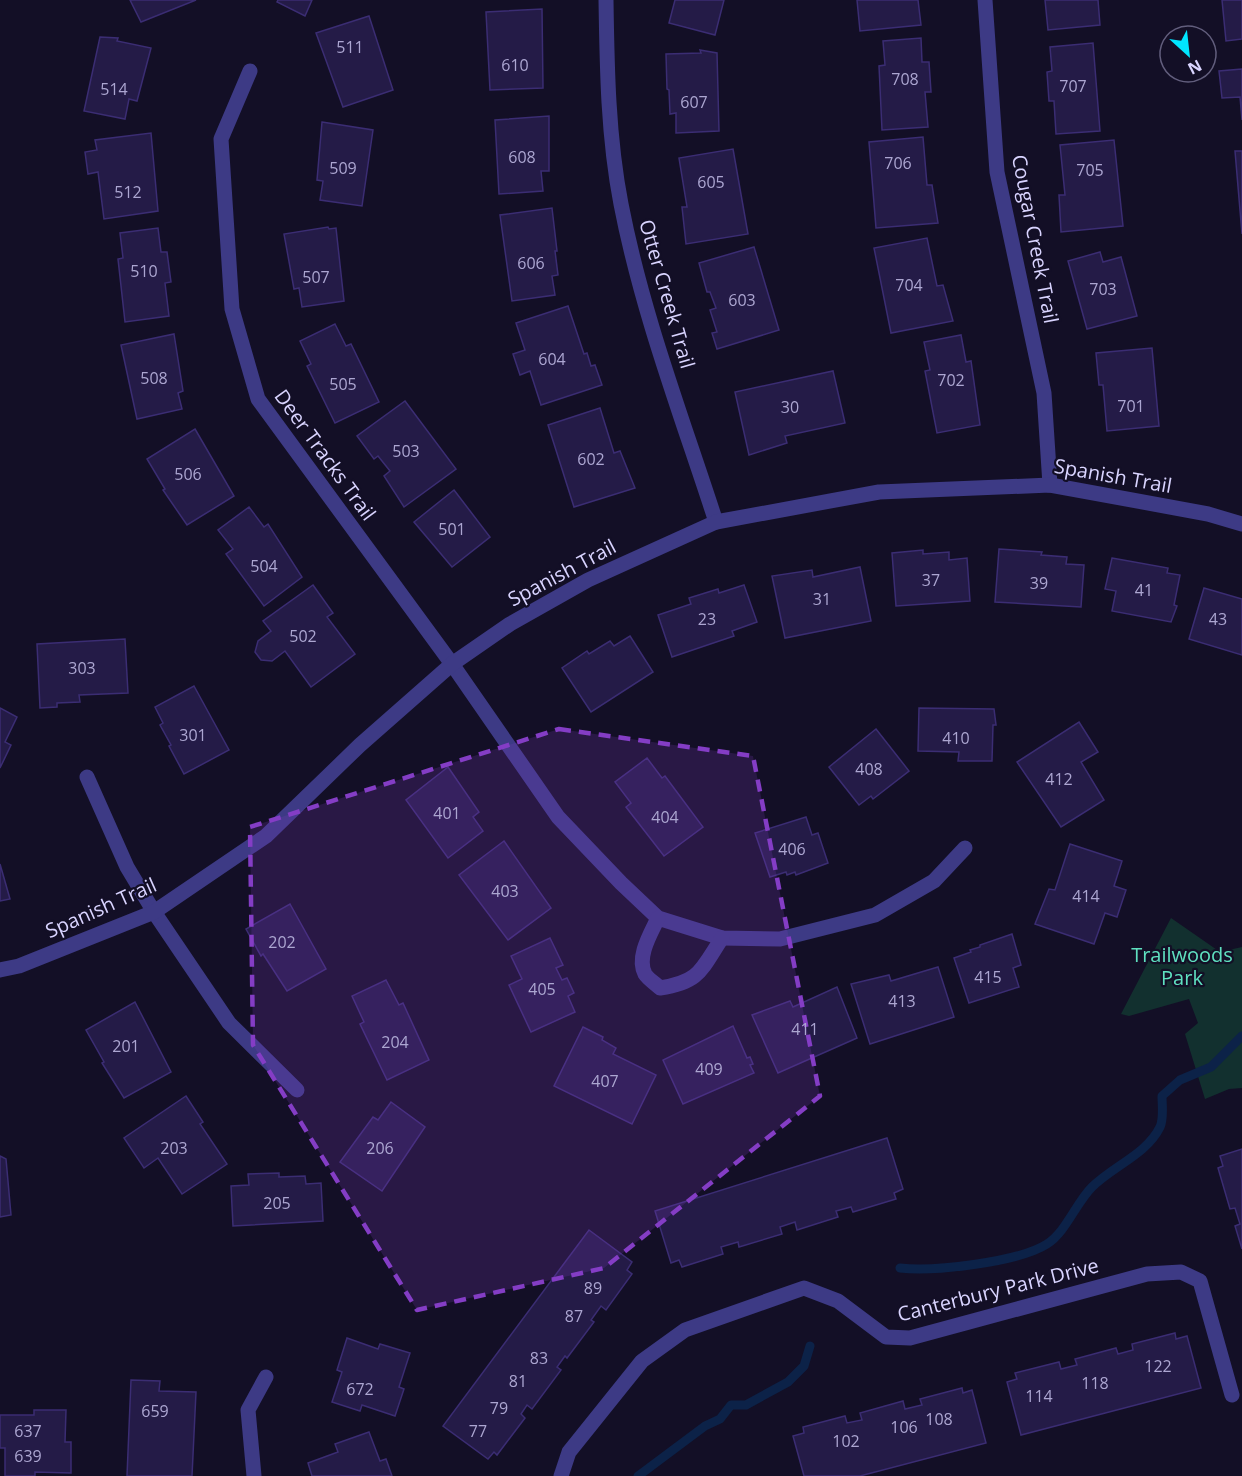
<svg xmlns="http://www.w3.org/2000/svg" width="1242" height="1476" font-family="'Open Sans',sans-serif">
	<rect width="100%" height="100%" fill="#130f26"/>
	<path fill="#12302f" d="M1171 918 1220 952 1242 947V1088L1229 1089 1205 1099 1185 1034 1198 1023 1189 999 1129 1016 1121 1014Z"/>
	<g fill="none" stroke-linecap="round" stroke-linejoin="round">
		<g stroke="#0c2248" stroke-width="9">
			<path d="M900 1268C933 1272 1019 1262 1047 1244 1066 1232 1076 1203 1092 1187 1113 1166 1147 1154 1160 1127 1164 1119 1162 1105 1162 1096L1180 1080 1211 1067 1242 1036"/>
			<path d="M638 1476 705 1426 720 1419 731 1405H746L788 1382 804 1366 810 1346"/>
		</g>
	</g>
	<g fill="#241b47" stroke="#3b2d73" stroke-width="1.5">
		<path d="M130 0H196L141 22Z"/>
		<path d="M278 0H312L305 16 277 2Z"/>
		<path d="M675 0H724L715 35 669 23Z"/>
		<path d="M857 0H918L921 25 860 31Z"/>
		<path d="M1045 0H1098L1100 25 1048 30Z"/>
		<path d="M1222 0H1242V39L1226 41Z"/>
		<path d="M542 9 543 88 490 90 486 12Z"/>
		<path d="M369 16 393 90 343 107 316 33Z"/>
		<path d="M100 37 118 38 117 41 151 48 137 101 129 99 125 119 84 111Z"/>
		<path d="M921 38 922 62H929L931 92H925L928 127 882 130 879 66 885 65 883 41Z"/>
		<path d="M1093 43 1100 131 1056 134 1054 101H1049L1047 72 1052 71 1050 47Z"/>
		<path d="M700 50 717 53 719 131 676 133V113L670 114 669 90 667 89 666 54 701 53Z"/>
		<path d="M1242 69V120L1240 97 1222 98 1219 71Z"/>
		<path d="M549 116V171H541L543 191 499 194 495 120Z"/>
		<path d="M322 122 373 130 362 206 320 200 323 181 317 180Z"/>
		<path d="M151 133 158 211 104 219 98 172 88 174 85 152 97 150 95 140Z"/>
		<path d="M923 137 927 185H932L938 223 876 228 869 142Z"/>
		<path d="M1114 140 1123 226 1061 232 1059 195H1065L1060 145Z"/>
		<path d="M733 149 748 234 686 244 682 207H687L679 158Z"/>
		<path d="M1235 151H1242V234Z"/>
		<path d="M552 208 557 251H555L558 275 552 276 555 295 512 301 500 215Z"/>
		<path d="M328 227 329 229 336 228 344 301 302 307 299 288 294 289 284 234Z"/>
		<path d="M158 228 161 252H167L171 282 165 283 169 316 125 322 118 259 123 258 120 233Z"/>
		<path d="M927 238 937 286 943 285 953 321 891 333 874 248Z"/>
		<path d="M754 247 779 330 717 349 712 333 717 332 710 310 716 308 710 292H707L699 263Z"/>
		<path d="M1100 252 1103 262 1121 257 1137 316 1087 329 1068 261Z"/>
		<path d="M568 306 584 354 587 353 591 366 595 365 602 385 541 405 530 371 520 375 513 354 525 350 516 323Z"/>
		<path d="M335 324 346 346 351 344 379 402 335 423 307 366 311 364 300 341Z"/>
		<path d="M174 334 183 391 178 393 182 409 137 419 121 345Z"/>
		<path d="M961 335 966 362 971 361 980 425 937 433 925 371 930 370 924 342Z"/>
		<path d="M1152 348 1159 426 1107 431 1103 385H1099L1096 353Z"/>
		<path d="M833 371 845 423 785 436 787 443 749 455 735 392Z"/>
		<path d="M405 401 456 469 404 507 384 476 390 471 378 456 374 459 357 436Z"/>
		<path d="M600 408 614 453 620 451 635 488 574 507 548 425Z"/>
		<path d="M195 429 234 496 187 525 163 490 165 489 147 459Z"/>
		<path d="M454 490 490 537 452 567 414 522Z"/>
		<path d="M249 507 264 527 268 524 302 577 264 606 226 554 233 549 218 530Z"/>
		<path d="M999 549 1042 552 1041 555 1067 557 1066 564 1084 565 1081 607 995 602Z"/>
		<path d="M923 550V554L949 552V560L967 558 970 601 896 606 892 553Z"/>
		<path d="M1112 558 1168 568 1167 573 1180 575 1174 605 1177 606 1171 622 1112 611 1116 591 1105 589Z"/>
		<path d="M860 567 871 621 785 638 772 576 812 570 813 577Z"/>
		<path d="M313 585 333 613 327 617 355 654 311 687 285 651 272 661 261 660 255 652 258 641 271 631 263 621Z"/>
		<path d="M744 585 757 622 732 631 734 636 672 657 658 615 691 604 689 598 718 589 719 593Z"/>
		<path d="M1204 588 1242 599V655L1189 639Z"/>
		<path d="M630 636 653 672 591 712 562 668 587 651 589 654 610 641 614 646Z"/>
		<path d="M125 639 128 693 79 695 80 702 57 703V707L40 708 37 644Z"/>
		<path d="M194 686 229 750 184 774 169 746 171 745 160 725 163 723 155 707Z"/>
		<path d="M0 708 17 717 5 742 11 745 0 768Z"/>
		<path d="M919 708 994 709 996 725H993L992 761H958L959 752 918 751Z"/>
		<path d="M1079 722 1098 752 1081 762 1104 800 1061 827 1017 762Z"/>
		<path d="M876 729 909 771 873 799 871 796 859 805 829 767Z"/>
		<path d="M647 758 662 778 665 776 703 827 664 856 626 807 631 803 615 782Z"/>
		<path d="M448 767 479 812 473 817 483 831 448 858 406 800Z"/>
		<path d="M806 817 812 835 818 833 828 863 796 875 795 872 787 875 786 872 770 877 755 833Z"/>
		<path d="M504 841 551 908 508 940 459 875Z"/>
		<path d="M1070 844 1122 861 1114 886 1126 890 1117 917 1105 913 1094 944 1035 924 1049 889 1055 890Z"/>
		<path d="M0 864 10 899 0 901Z"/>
		<path d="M290 904 326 969 287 991 263 954 261 956 246 929Z"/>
		<path d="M1012 934 1021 965 1013 968 1019 987 969 1003 954 958 971 952 970 950 980 947V945Z"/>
		<path d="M550 938 563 965 556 968 562 980 567 978 574 993 568 996 575 1012 531 1032 509 985 522 979 511 956Z"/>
		<path d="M938 967 954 1017 870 1044 851 984 889 975 891 981Z"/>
		<path d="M386 980 399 1005 403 1003 429 1060 387 1080 360 1024 364 1022 352 996Z"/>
		<path d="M837 987 857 1038 778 1073 752 1015 790 1001 793 1007Z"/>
		<path d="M135 1002 171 1072 124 1098 102 1063 104 1062 86 1030Z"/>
		<path d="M733 1026 747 1058 750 1057 753 1064 750 1065 754 1073 683 1104 663 1060Z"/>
		<path d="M583 1027 603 1037 602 1040 616 1048 613 1054 656 1075 632 1124 554 1086Z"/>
		<path d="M186 1096 203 1122 200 1124 227 1164 182 1194 158 1158 144 1168 124 1138Z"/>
		<path d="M391 1102 425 1127 382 1191 340 1162 373 1117 378 1120Z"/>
		<path d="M887 1138 903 1189 894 1193 896 1199 853 1212 851 1207 836 1211 838 1217 797 1230 795 1222 780 1227 782 1234 739 1247 738 1242 721 1247 723 1254 682 1267 679 1260 671 1263 655 1211Z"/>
		<path d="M1242 1149V1249L1235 1226 1240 1224 1235 1208 1230 1209 1218 1168 1223 1166 1220 1156Z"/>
		<path d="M0 1156 6 1159 11 1215 0 1217Z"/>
		<path d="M279 1173V1177L305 1176 306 1184 321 1183 323 1221 233 1226 231 1186 249 1185 248 1174Z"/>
		<path d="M589 1230 632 1262 627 1270 632 1274 606 1310 601 1306 591 1320 594 1322 567 1358 565 1356 557 1367 561 1370 532 1409 527 1405 521 1414 525 1418 497 1455 494 1452 488 1459 443 1426Z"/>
		<path d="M1175 1333 1176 1339 1187 1336 1201 1388 1021 1435 1007 1382 1017 1379 1015 1373 1059 1362 1061 1369 1077 1365 1075 1359 1116 1348 1118 1354 1133 1350 1132 1344Z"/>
		<path d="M347 1338 378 1349 380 1344 410 1353 399 1387 404 1389 395 1416 362 1405 360 1411 332 1402 342 1372 337 1370Z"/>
		<path d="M131 1380 160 1381 159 1391 196 1392 192 1476H127Z"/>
		<path d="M962 1388 963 1393 972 1390 986 1443 860 1476H804L793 1436 804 1433 803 1427 845 1416 847 1423 862 1420 860 1413 903 1401 905 1409 922 1405 920 1399Z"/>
		<path d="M34 1410H66L65 1442H71V1473L35 1472V1476H5V1448H0V1415H34Z"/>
		<path d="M369 1432 380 1461 386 1459 392 1476H312L308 1463 338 1452 335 1444Z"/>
	</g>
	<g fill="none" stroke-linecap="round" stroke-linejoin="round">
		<g stroke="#3d3a85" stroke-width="15">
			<path d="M606 0C607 68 608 137 621 204 642 313 682 417 716 522"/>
			<path d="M985 0 997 172 1044 393 1050 485"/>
			<path d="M250 71 221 139 232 309 258 399 452 664 558 817 621 883 658 918 722 938 780 939 875 915 934 881 965 848"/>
			<path d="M87 777 127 867 154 912 229 1023 297 1090"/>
			<path d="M658 918C651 933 636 957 645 974 648 979 656 984 660 988 700 982 701 970 722 938"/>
			<path d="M0 970 19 966 154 912 266 836 360 745 452 664 510 624 588 580 716 522 879 492 1050 485 1208 514 1242 524"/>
			<path d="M254 1476 248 1410 266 1377"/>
			<path d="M561 1476 569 1452 642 1361 685 1330 804 1288 838 1301 886 1337 910 1338 1147 1274 1181 1272 1200 1281 1232 1395"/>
		</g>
	</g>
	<path fill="#843dc5" fill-opacity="0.2" stroke="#843dc5" stroke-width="4.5" stroke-dasharray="12 8" stroke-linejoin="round" d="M559 729 753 756 820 1096 604 1268 417 1310 253 1045 250 827Z"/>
	<g text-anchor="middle" stroke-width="4.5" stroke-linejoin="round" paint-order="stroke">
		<g font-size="16" fill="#aca6d1">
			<text x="350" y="53">511</text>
			<text x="515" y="71">610</text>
			<text x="905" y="85">708</text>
			<text x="1073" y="92">707</text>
			<text x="114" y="95">514</text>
			<text x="694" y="108">607</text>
			<text x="522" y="163">608</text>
			<text x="898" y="169">706</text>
			<text x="343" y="174">509</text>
			<text x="1090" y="176">705</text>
			<text x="711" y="188">605</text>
			<text x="128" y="198">512</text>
			<text x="531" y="269">606</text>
			<text x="144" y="277">510</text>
			<text x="316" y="283">507</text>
			<text x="909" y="291">704</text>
			<text x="1103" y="295">703</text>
			<text x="742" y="306">603</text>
			<text x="552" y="365">604</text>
			<text x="154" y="384">508</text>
			<text x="951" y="386">702</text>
			<text x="343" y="390">505</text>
			<text x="1131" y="412">701</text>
			<text x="790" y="413">30</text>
			<text x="406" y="457">503</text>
			<text x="591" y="465">602</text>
			<text x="188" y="480">506</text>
			<text x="452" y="535">501</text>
			<text x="264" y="572">504</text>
			<text x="931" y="586">37</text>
			<text x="1039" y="589">39</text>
			<text x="1144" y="596">41</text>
			<text x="822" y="605">31</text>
			<text x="707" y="625">23</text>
			<text x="1218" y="625">43</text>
			<text x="303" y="642">502</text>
			<text x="82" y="674">303</text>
			<text x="193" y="741">301</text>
			<text x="956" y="744">410</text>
			<text x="869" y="775">408</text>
			<text x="1059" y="785">412</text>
			<text x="447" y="819">401</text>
			<text x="665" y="823">404</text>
			<text x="792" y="855">406</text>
			<text x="505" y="897">403</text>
			<text x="1086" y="902">414</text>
			<text x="282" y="948">202</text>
			<text x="988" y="983">415</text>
			<text x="542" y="995">405</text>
			<text x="902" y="1007">413</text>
			<text x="805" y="1035">411</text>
			<text x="395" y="1048">204</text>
			<text x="126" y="1052">201</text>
			<text x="709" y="1075">409</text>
			<text x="605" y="1087">407</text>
			<text x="174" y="1154">203</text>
			<text x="380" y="1154">206</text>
			<text x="277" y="1209">205</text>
			<text x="593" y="1294">89</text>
			<text x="574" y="1322">87</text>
			<text x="539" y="1364">83</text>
			<text x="1158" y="1372">122</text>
			<text x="518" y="1387">81</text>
			<text x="1095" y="1389">118</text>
			<text x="360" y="1395">672</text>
			<text x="1039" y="1402">114</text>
			<text x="499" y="1414">79</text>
			<text x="155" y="1417">659</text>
			<text x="939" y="1425">108</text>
			<text x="904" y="1433">106</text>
			<text x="28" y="1437">637</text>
			<text x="478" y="1437">77</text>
			<text x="846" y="1447">102</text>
			<text x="28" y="1462">639</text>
		</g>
		<g font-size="20" fill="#d9d4ff" stroke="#130f26">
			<text transform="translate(1035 239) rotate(79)" y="7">Cougar Creek Trail</text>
			<text transform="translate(667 294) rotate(74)" y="7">Otter Creek Trail</text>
			<text transform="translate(325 455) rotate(54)" y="7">Deer Tracks Trail</text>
			<text transform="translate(1113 476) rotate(10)" y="7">Spanish Trail</text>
			<text transform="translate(562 573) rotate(-28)" y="7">Spanish Trail</text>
			<text transform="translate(101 908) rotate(-24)" y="7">Spanish Trail</text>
			<text transform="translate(998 1290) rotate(-14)" y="7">Canterbury Park Drive</text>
		</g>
		<g font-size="20" fill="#5fe0c0" stroke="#130f26">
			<text x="1182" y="962">Trailwoods<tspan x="1182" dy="23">Park</tspan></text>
		</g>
	</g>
	<g transform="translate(1188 54) rotate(153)"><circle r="28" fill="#130f26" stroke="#625e7d" stroke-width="1.5"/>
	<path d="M0-4.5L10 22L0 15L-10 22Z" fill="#00e5ff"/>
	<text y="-9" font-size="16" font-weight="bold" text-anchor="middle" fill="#d9d4ff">N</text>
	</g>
</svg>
